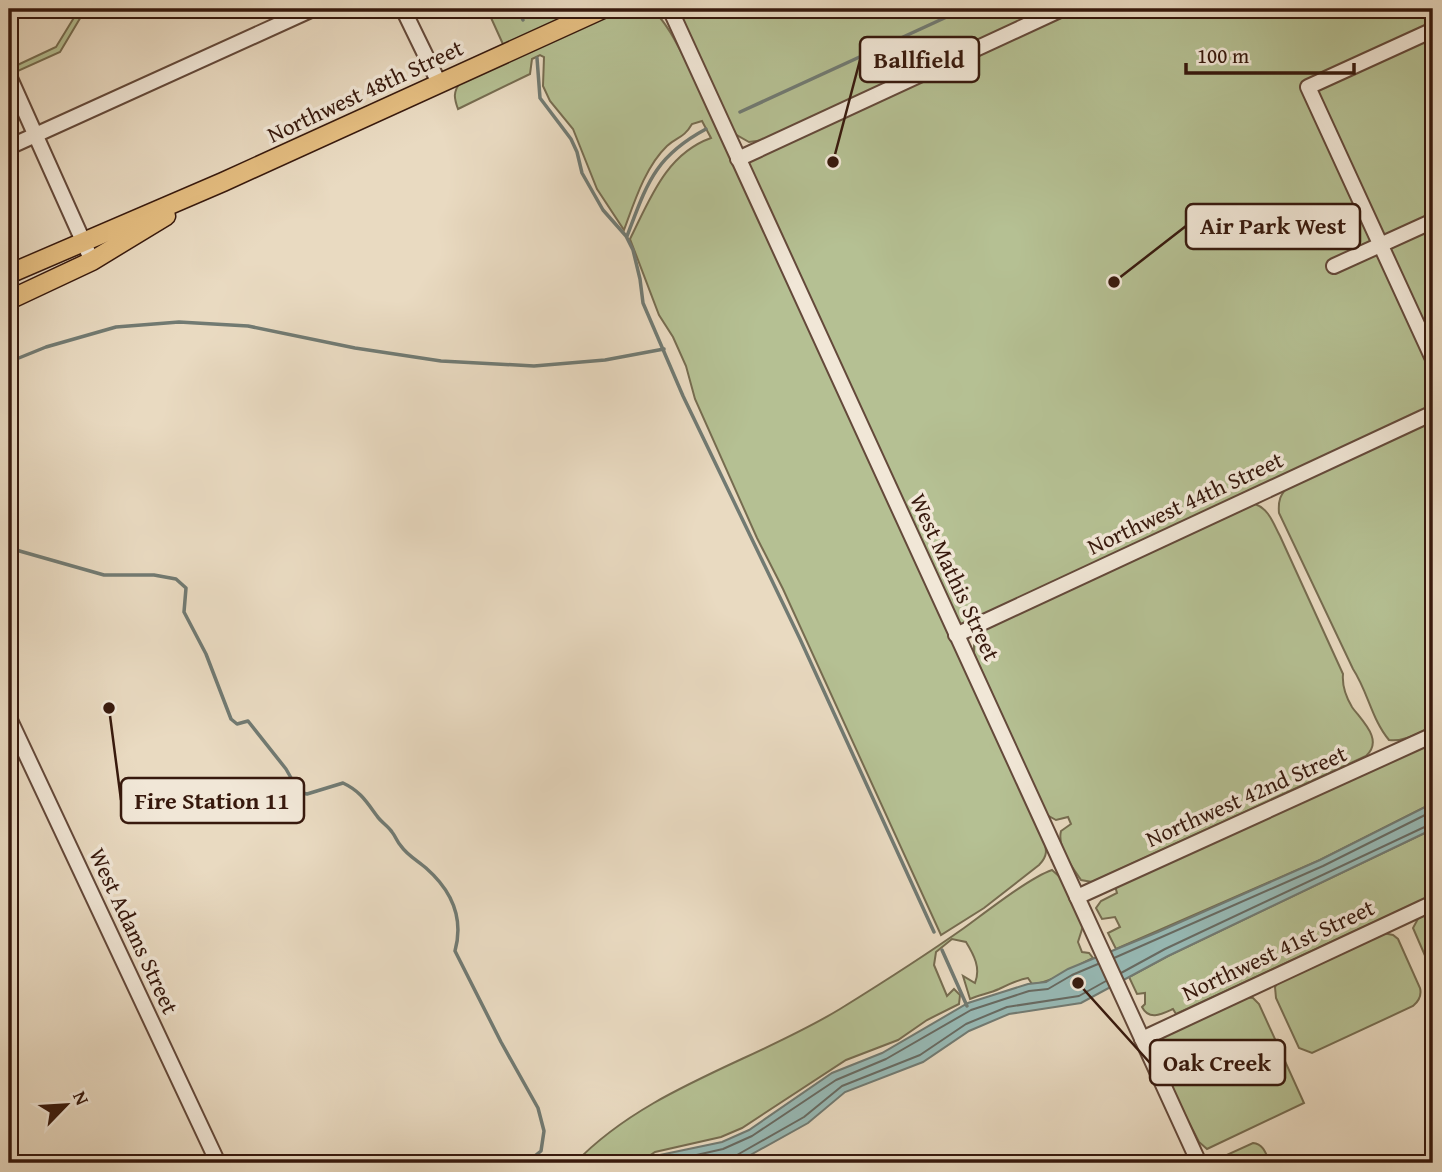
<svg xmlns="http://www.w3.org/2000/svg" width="1442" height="1172" font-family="'Gentium Book Plus',serif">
	<rect width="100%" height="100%" fill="#e9dac1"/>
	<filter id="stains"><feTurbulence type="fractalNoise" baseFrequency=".00286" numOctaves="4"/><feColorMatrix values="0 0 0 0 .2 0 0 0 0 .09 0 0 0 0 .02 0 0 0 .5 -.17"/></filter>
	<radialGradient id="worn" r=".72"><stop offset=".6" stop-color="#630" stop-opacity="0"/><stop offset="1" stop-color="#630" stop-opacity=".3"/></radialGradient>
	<g fill="#b5c093" stroke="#766c50" stroke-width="2">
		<path d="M72 9H95L82 15 60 52 9 75V69L56 47 75 16Z"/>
		<path d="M487 9H591L507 53Z"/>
		<path d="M623 9C631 9 644 7 651 10 667 18 687 65 696 81L1043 838C1047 850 1048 856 1039 865L984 908 941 935 783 589 757 538 695 399 686 366 673 337 659 315 630 239C650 199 666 154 711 138L702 121 692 124C684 138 677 137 667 146 645 167 634 203 624 230L597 189 573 129 550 101 543 86 544 57 540 55 532 59 530 74 458 109C454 98 453 92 460 83Z"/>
		<path d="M677 9H1047L764 140 749 142 735 134Z"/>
		<path d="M1062 9H1433V413L956 635 738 160Z"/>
		<path d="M1433 419V726C1419 733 1405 742 1389 740 1372 720 1368 692 1353 669L1279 513C1278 501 1280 494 1289 486Z"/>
		<path d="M1255 504C1269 509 1273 523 1280 536L1343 674C1342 685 1346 697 1352 707 1362 721 1384 740 1366 756L1092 882 1081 880C1072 867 1057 847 1061 831L1071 824 1068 817 1056 820 1047 815 974 654V639L979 632Z"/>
		<path d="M1433 739V803L1320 860 1116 949 1108 933 1120 927 1115 917 1102 919 1096 908 1101 901 1117 893 1115 886Z"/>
		<path d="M1433 829V895L1176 1014 1173 1009C1162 1014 1149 1021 1142 1007L1145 1004V993L1137 994 1129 977 1168 956Z"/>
		<path d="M1052 870 1061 878 1083 926 1078 942 1082 952 1089 953 1093 958C1073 967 1054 982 1032 984L1028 978C1017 980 1009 984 999 989 990 993 980 995 970 999L963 976 975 983C981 968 974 955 966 942L952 939 936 952 934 965 947 996 954 989 960 995 959 1004 927 1020 898 1040 846 1060 742 1128 721 1137 655 1152 639 1163H575C647 1088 753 1062 840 1009 882 983 923 957 964 928 986 912 1029 878 1052 870Z"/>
		<path d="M1433 908V974L1413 928 1420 915Z"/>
		<path d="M1383 933 1393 935 1398 939 1420 988C1422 996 1419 1001 1413 1006L1312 1053 1299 1048 1276 998 1275 987 1278 982Z"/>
		<path d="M1243 997 1253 998 1259 1004 1304 1103 1207 1149 1199 1142C1190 1124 1159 1066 1158 1050 1158 1044 1161 1039 1165 1035Z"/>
		<path d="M1253 1143C1264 1144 1266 1154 1270 1163H1216L1220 1158Z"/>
	</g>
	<path fill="#97bab6" stroke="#717a72" stroke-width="2" d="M1433 803V829L1168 956 1081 1003 1009 1014 969 1031 923 1062 845 1092 808 1123 736 1163H647L660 1155 722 1142 749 1130 832 1073 882 1053 968 1003 1028 984 1046 982 1068 969 1158 932 1320 860Z"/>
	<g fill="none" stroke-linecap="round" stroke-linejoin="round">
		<g stroke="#676a62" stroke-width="2">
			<path d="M1114 958 1323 866 1433 811"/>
			<path d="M1121 973 1165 949 1433 823"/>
			<path d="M661 1163 723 1149 752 1136 836 1080 886 1059 971 1010 1029 991 1048 989 1072 975 1098 964"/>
			<path d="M734 1163 737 1155 804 1117 842 1086 920 1055 966 1024 1007 1007 1079 996 1106 981"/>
		</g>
		<g stroke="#717a72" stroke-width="3.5">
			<path d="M518 9 523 20"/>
			<path d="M537 58 540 98 571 139 577 152 582 173 603 210 626 236 633 250 640 279 643 303 683 396 800 639 934 932"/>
			<path d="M740 112 964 9"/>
			<path d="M627 236C647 184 654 157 706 129"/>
			<path d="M9 362 46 347 116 327 179 322 248 326 355 348 441 361 534 366 605 360 664 349"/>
			<path d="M9 548 104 575H154L176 579 186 588 184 612 206 654 231 719 237 724 248 721 286 769 299 792 307 794 343 783C360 791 366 801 377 816 381 822 388 826 392 832 396 837 397 842 401 846 407 855 418 861 426 868 451 890 464 918 455 951L501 1042 538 1108 544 1131 541 1151 531 1159V1163"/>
			<path d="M942 950 967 1006"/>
		</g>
		<defs>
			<g id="minor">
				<path d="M403 9 439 83"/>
				<path d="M670 9 1199 1163"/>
				<path d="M1433 30 1308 87 1433 359"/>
				<path d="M9 76 92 261"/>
				<path d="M9 147 313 9"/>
				<path d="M738 159 1062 9"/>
				<path d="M1334 266 1433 221"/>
				<path d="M956 635 1433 413"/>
				<path d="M9 718 218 1163"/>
				<path d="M1077 897 1433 735"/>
				<path d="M1142 1039 1433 903"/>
			</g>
			<g id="major">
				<path d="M9 274 223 182 603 9"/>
				<path d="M9 300 92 261 166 216"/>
			</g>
		</defs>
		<use href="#minor" stroke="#64493a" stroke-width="18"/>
		<use href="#major" stroke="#37190d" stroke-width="21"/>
		<use href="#minor" stroke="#f1e7d7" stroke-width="14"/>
		<use href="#major" stroke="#e4bd80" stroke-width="18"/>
	</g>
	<g text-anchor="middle" stroke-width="7" stroke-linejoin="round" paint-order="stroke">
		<g font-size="23" fill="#37190d" stroke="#f1e7d7">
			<text transform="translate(365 91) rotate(-25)" y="8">Northwest 48th Street</text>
			<text transform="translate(1185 503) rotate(-25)" y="8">Northwest 44th Street</text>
			<text transform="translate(955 577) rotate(65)" y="8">West Mathis Street</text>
			<text transform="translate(1246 796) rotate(-24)" y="8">Northwest 42nd Street</text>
			<text transform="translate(134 931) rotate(65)" y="8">West Adams Street</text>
			<text transform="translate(1278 950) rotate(-25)" y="8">Northwest 41st Street</text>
		</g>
	</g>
	<path fill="none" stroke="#37190d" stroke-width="2.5" d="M833 162L860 60M1114 282L1186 226M109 708L121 800M1078 983L1150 1063"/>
	<g fill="#37190d" stroke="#f1e7d7" stroke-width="2.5">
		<circle cx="833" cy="162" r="7"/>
		<circle cx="1114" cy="282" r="7"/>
		<circle cx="109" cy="708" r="7"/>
		<circle cx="1078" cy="983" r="7"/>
	</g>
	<g fill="#f1e7d7" stroke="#37190d" stroke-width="2.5">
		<rect x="860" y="37" width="119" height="45" rx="7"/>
		<rect x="1186" y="204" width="174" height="45" rx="7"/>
		<rect x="121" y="778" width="183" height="45" rx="7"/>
		<rect x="1150" y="1040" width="135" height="45" rx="7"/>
	</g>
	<g font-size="24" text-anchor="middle" font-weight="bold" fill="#37190d">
		<text x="919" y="68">Ballfield</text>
		<text x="1273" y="234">Air Park West</text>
		<text x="212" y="809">Fire Station 11</text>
		<text x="1217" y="1071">Oak Creek</text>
	</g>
	<rect width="1442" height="1172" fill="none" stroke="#e9dac1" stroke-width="35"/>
	<rect x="10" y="10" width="1421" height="1151" fill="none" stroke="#37190d" stroke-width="3.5"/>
	<rect x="18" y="18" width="1407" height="1137" fill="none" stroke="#37190d" stroke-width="2"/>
	<g transform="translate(66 1105) rotate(65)" stroke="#f1e7d7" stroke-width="5" paint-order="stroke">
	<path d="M0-5L12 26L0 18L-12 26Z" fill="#37190d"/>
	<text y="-10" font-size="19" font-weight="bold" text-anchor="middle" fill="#37190d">N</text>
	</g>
	<path d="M1186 63v10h168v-10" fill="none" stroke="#37190d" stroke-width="3.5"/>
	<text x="1197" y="63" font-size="21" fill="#37190d" stroke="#f1e7d7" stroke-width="5" paint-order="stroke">100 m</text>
	<rect width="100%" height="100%" filter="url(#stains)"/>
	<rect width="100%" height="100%" fill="url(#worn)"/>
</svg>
